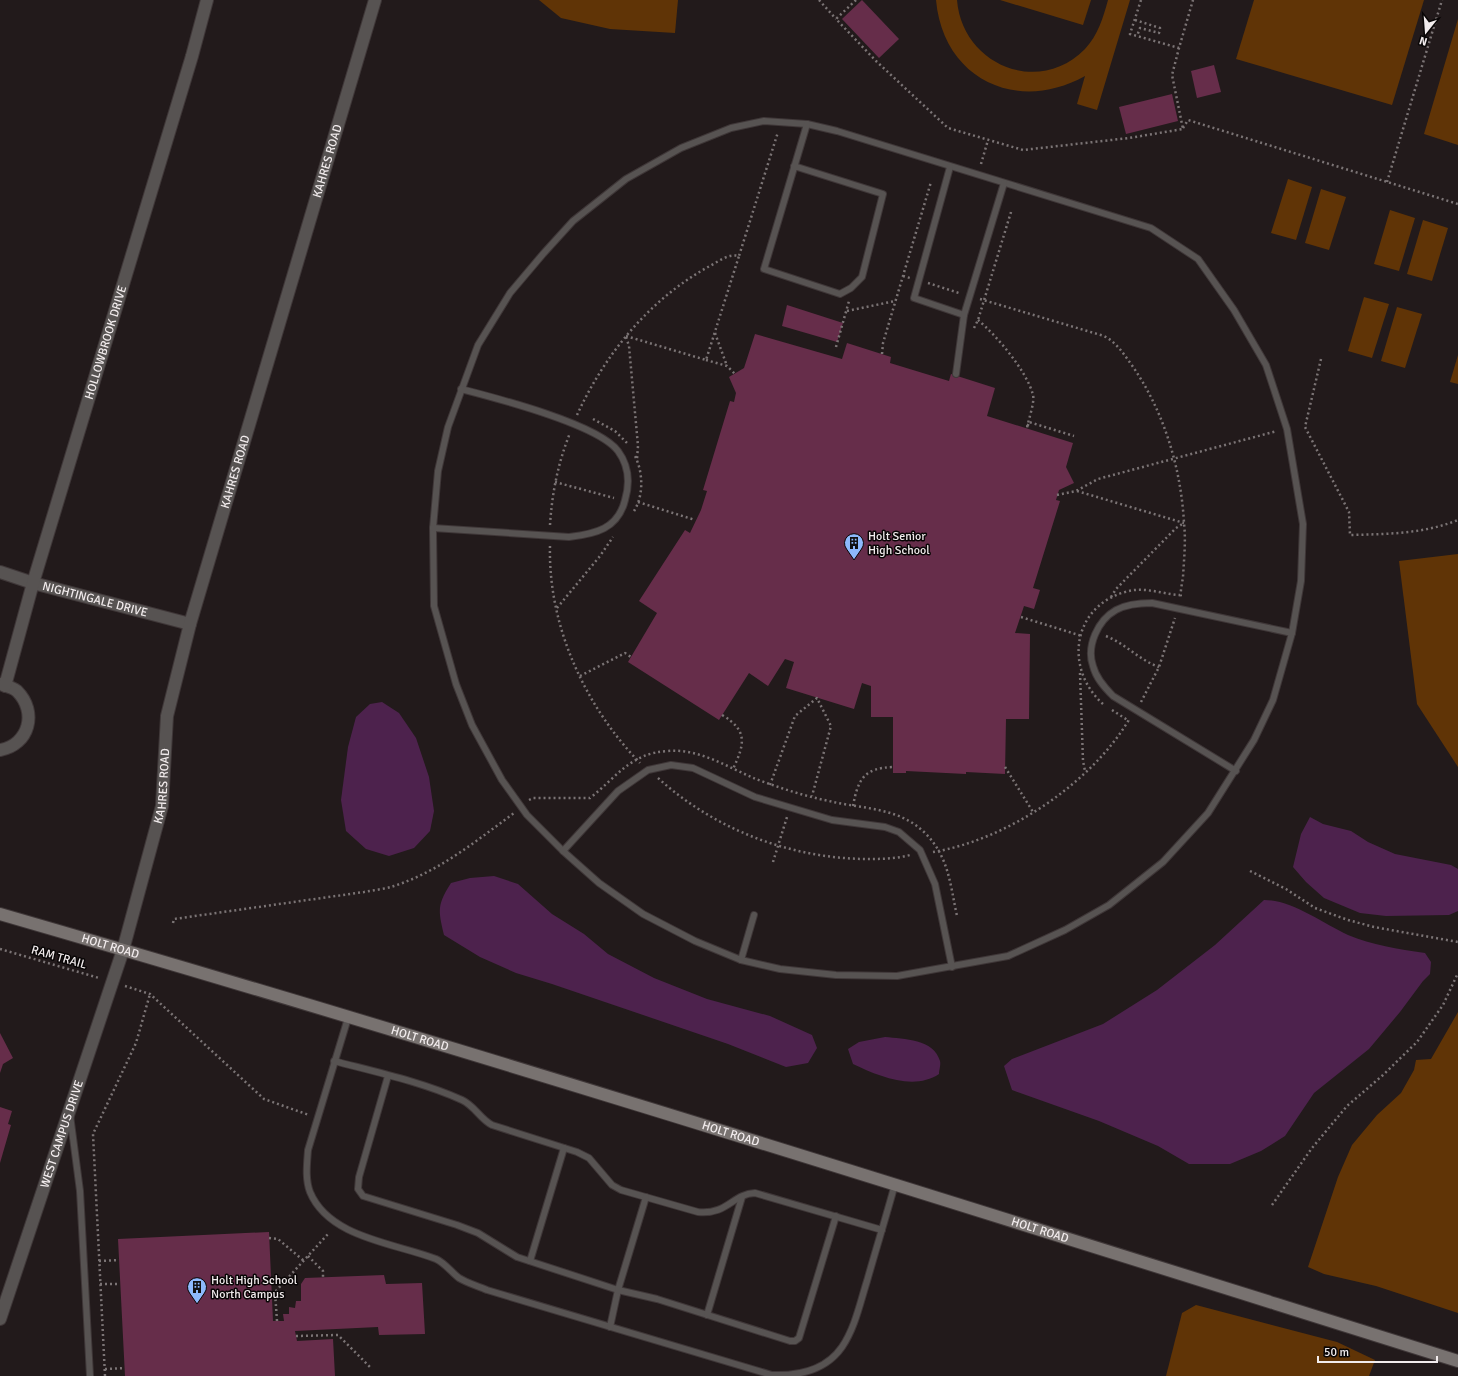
<svg xmlns="http://www.w3.org/2000/svg" width="1458" height="1376" font-family="Signika,sans-serif">
	<rect width="100%" height="100%" fill="#221a1b"/>
	<g fill="#603406">
		<path d="M539 0H678L675 33 610 29 561 18Z"/>
		<path d="M936 0H957C962 64 1038 97 1085 49 1098 35 1103 18 1108 0H1130L1097 110 1077 104 1085 76C1017 114 943 79 936 0Z"/>
		<path d="M1000 0H1091L1083 25Z"/>
		<path d="M1254 0H1424L1392 105 1236 59Z"/>
		<path d="M1458 19V145L1424 134Z"/>
		<path d="M1288 179 1312 187 1296 240 1271 233Z"/>
		<path d="M1321 189 1346 197 1329 250 1305 243Z"/>
		<path d="M1390 210 1415 218 1399 271 1374 264Z"/>
		<path d="M1423 220 1448 228 1432 281 1407 274Z"/>
		<path d="M1364 297 1389 304 1372 358 1348 351Z"/>
		<path d="M1397 307 1422 314 1405 368 1381 361Z"/>
		<path d="M1458 355V384L1450 382Z"/>
		<path d="M1458 554V767L1417 704 1399 561Z"/>
		<path d="M1458 1012V1313L1376 1286 1324 1274 1308 1267 1338 1177 1352 1145 1377 1115 1401 1093 1414 1070 1416 1060 1431 1059Z"/>
		<path d="M1196 1305 1337 1342 1375 1360 1369 1376H1166L1182 1313Z"/>
	</g>
	<g fill="#4d224d">
		<path d="M382 702 399 713 416 738 429 777 434 811 430 831 414 848 389 856 366 849 346 831 341 800 348 747 356 717 370 704Z"/>
		<path d="M1310 817 1323 824 1351 831 1368 842 1395 854 1451 865 1458 869V911L1449 915 1386 916 1360 913 1324 898 1306 882 1293 867 1301 834Z"/>
		<path d="M494 876 518 884 552 914 584 934 608 954 654 978 707 999 770 1016 812 1035 817 1048 808 1063 786 1067 728 1044 646 1016 552 984 516 973 480 957 444 935C438 910 437 905 451 883L470 878Z"/>
		<path d="M1264 900C1292 900 1322 923 1348 935 1372 945 1398 949 1425 953L1431 962 1430 974 1423 981 1400 1012 1369 1049 1314 1093 1285 1136 1261 1151 1230 1164H1189L1158 1146 1099 1121 1012 1090 1004 1066 1012 1059 1103 1024 1157 990 1215 945Z"/>
		<path d="M885 1037C904 1039 934 1039 940 1061 941 1065 939 1070 939 1074 914 1091 878 1076 853 1064L848 1049 859 1042Z"/>
	</g>
	<g fill="#662d4a">
		<path d="M862 0 899 39 879 58 842 19Z"/>
		<path d="M1214 65 1221 92 1197 98 1191 71Z"/>
		<path d="M1172 94 1178 121 1126 134 1119 107Z"/>
		<path d="M787 305 843 323 837 342 782 326Z"/>
		<path d="M755 334 842 359 847 343 891 357 890 363 949 381 951 374 995 388 987 416 1073 443 1066 467 1074 483 1059 490 1056 500 1060 501 1033 588 1040 590 1034 609 1024 606 1015 633 1030 634 1029 719H1006L1005 774 966 772V774L906 771V773H893V717H871V686L862 683 854 709 786 688 794 662 785 659 768 686 749 673 719 720 628 662 657 613 639 601 685 530 690 533 701 510 707 491 703 490 730 401 734 402 736 393 729 377 744 368Z"/>
		<path d="M0 1033 13 1058 3 1064 0 1073Z"/>
		<path d="M0 1107 12 1111 8 1124 11 1125 0 1163Z"/>
		<path d="M269 1232 273 1321H284L283 1314H289V1307L295 1308 296 1301H301V1284L305 1278 384 1275 386 1284 422 1283 425 1334 379 1335 378 1327 295 1331 297 1341 333 1339 335 1376H125L118 1239Z"/>
	</g>
	<g fill="none" stroke-linecap="round" stroke-linejoin="round">
		<defs>
			<g id="service">
				<path d="M764 121 807 124 837 131 1151 228 1198 259 1234 310 1266 365 1287 429 1303 524 1301 581 1292 633 1273 700 1254 740 1208 813 1163 862 1109 905 1065 930 1008 956 897 976 836 975 780 969 741 960 695 941 643 914 599 883 563 851 527 815 502 780 472 725 456 684 434 606 433 528 438 471 448 427 478 345 510 293 543 254 573 221 626 179 681 148 731 128Z"/>
				<path d="M794 166 883 194 862 277 851 288 840 294 764 269 807 124"/>
				<path d="M950 167 914 298 964 315"/>
				<path d="M956 374 964 315 1004 183"/>
				<path d="M433 528 569 537C595 534 618 529 625 500 630 483 629 466 618 451 598 424 496 398 461 389"/>
				<path d="M1236 771 1113 696C1104 687 1096 678 1093 666 1086 646 1098 620 1116 610 1127 604 1140 603 1152 603L1292 633"/>
				<path d="M563 851 618 791 648 770 671 765 693 768 755 797 832 820 885 827 899 832 920 850 935 884 952 967"/>
				<path d="M741 960 754 915"/>
				<path d="M348 1018 308 1150C307 1164 305 1179 310 1192 329 1238 395 1243 436 1259 445 1263 451 1272 459 1278 467 1283 478 1286 487 1290L772 1375C798 1376 826 1370 842 1347 855 1328 860 1303 867 1281 876 1249 886 1217 895 1184"/>
				<path d="M334 1061C376 1072 422 1082 462 1100 475 1106 480 1119 492 1125L577 1152 589 1158 612 1185 621 1190 698 1212C728 1215 732 1194 755 1193L882 1230"/>
				<path d="M388 1076 359 1177 358 1189 363 1196 457 1225 478 1233 517 1257 618 1290 610 1327"/>
				<path d="M70 1115 80 1191 90 1376"/>
				<path d="M646 1197 618 1290 657 1299 790 1341H795L799 1338 836 1216"/>
				<path d="M530 1261 564 1148"/>
				<path d="M707 1315 742 1197"/>
			</g>
			<g id="minor">
				<path id="s1" d="M0 572 33 583 190 624"/>
				<path d="M0 684C6 686 12 687 17 691 38 712 29 745 0 750"/>
				<path id="s2" d="M5 686 33 583 192 56 207 0"/>
				<path id="s3" d="M0 1319 123 950 162 806 167 716 190 624 375 0"/>
			</g>
			<g id="secondary">
				<path id="s4" d="M0 914C488 1055 973 1209 1458 1361"/>
			</g>
		</defs>
		<use href="#service" stroke="#3f3738" stroke-width="8"/>
		<use href="#minor" stroke="#3f3738" stroke-width="14"/>
		<use href="#secondary" stroke="#3f3738" stroke-width="14"/>
		<g stroke="#7b7475" stroke-width="2.5" stroke-dasharray="2 3" stroke-linecap="butt">
			<path d="M819 0 836 19"/>
			<path d="M856 0 836 19 876 61 948 128 1023 150 1129 138 1183 129 1172 75 1179 48"/>
			<path d="M1141 0 1130 34 1179 48 1193 0"/>
			<path d="M1135 20 1160 28 1159 33 1140 28 1137 36"/>
			<path d="M1183 128 1188 120 1458 204"/>
			<path d="M981 164 988 140"/>
			<path d="M1387 182 1442 0"/>
			<path d="M903 276 910 278"/>
			<path d="M928 283 959 293"/>
			<path d="M980 299 1104 336C1116 342 1123 353 1131 364 1163 409 1181 467 1184 523 1186 541 1184 559 1183 577 1182 584 1180 592 1181 598"/>
			<path d="M847 311 895 301"/>
			<path d="M978 320C996 335 1027 371 1033 395 1035 402 1028 421 1027 428L1029 422 1074 436"/>
			<path d="M974 328 978 320 1011 212"/>
			<path d="M715 333 727 366"/>
			<path d="M626 336 706 360 739 256"/>
			<path d="M626 337 629 346 638 446 637 459"/>
			<path d="M836 347 849 301"/>
			<path d="M882 354 883 343 931 182"/>
			<path d="M1321 359 1305 427 1349 512 1350 535C1387 534 1423 534 1458 520"/>
			<path d="M706 360 727 366 735 374"/>
			<path d="M577 415C605 354 649 300 708 267 718 262 728 253 739 256L778 132"/>
			<path d="M593 419 615 431 627 443"/>
			<path d="M555 482 614 498"/>
			<path d="M1077 491 1184 523"/>
			<path d="M1057 495 1076 491 1098 479 1277 431"/>
			<path d="M638 502 695 520"/>
			<path d="M634 511C644 495 643 472 635 456"/>
			<path d="M550 525C552 493 558 463 570 433"/>
			<path d="M550 546C548 626 585 706 640 763"/>
			<path d="M1111 597 1116 589 1176 528 1184 523"/>
			<path d="M557 608 600 556 613 537"/>
			<path d="M1021 617 1082 636"/>
			<path d="M1106 636C1126 644 1139 660 1159 667"/>
			<path d="M1080 673 1083 761 1085 771"/>
			<path d="M580 676 625 653 631 657"/>
			<path d="M1141 702 1159 667 1175 618"/>
			<path d="M1103 704C1064 669 1072 607 1125 592 1144 586 1161 594 1180 595"/>
			<path d="M1112 710 1129 721"/>
			<path d="M722 715C749 731 744 745 733 769"/>
			<path d="M1005 767 1033 812"/>
			<path d="M658 778C714 829 789 858 865 859 880 859 895 859 910 855"/>
			<path d="M770 785 795 716 817 698 831 726 812 796"/>
			<path d="M529 800 533 798H590C617 777 630 753 668 751 699 748 729 768 756 779 780 788 804 796 829 801 862 809 899 807 925 833 949 857 950 884 957 916"/>
			<path d="M853 806C858 779 864 768 893 767"/>
			<path d="M933 852C1007 840 1092 783 1130 718"/>
			<path d="M773 862 787 817"/>
			<path d="M1250 871 1286 889 1315 908 1348 920 1374 927 1458 942"/>
			<path d="M173 923 174 919 364 892C374 890 385 889 394 886 440 871 476 841 514 813"/>
			<path d="M0 949 99 978"/>
			<path d="M125 986 150 994 264 1099 309 1115"/>
			<path d="M1272 1205 1312 1148 1347 1106 1383 1075 1417 1042 1443 1005 1458 973"/>
			<path d="M269 1238 278 1239 304 1261"/>
			<path d="M308 1256 323 1271V1277"/>
			<path d="M99 1261 119 1260"/>
			<path d="M100 1284H120"/>
			<path d="M277 1321 275 1292 328 1234"/>
			<path d="M296 1336 338 1335 371 1368"/>
			<path d="M105 1369 125 1368"/>
			<path d="M105 1376 93 1134 136 1043 150 994"/>
		</g>
		<use href="#service" stroke="#575352" stroke-width="6"/>
		<use href="#minor" stroke="#575352" stroke-width="12"/>
		<use href="#secondary" stroke="#787270" stroke-width="12"/>
	</g>
	<defs>
		<symbol id="building-pin" viewBox="-11 -11 22 30"><path d="M0 17L-7.5 6A9.5 9.5 0 1 1 7.5 6Z" fill="#8db9fc" stroke="#090606"/><path d="M-4-6H4V6H1V3H-1V6H-4ZM-2.5-4.3h1.7v1.8h-1.7ZM.8-4.3h1.7v1.8H.8ZM-2.5-1h1.7V.8h-1.7ZM.8-1h1.7V.8H.8Z" fill="#111"/></symbol>
	</defs>
	<g fill-rule="evenodd">
		<use href="#building-pin" x="843" y="532" width="22" height="30"/>
		<use href="#building-pin" x="186" y="1276" width="22" height="30"/>
	</g>
	<g text-anchor="middle" stroke-width="3" stroke-linejoin="round" paint-order="stroke">
		<g font-size="12" fill="#f2eced" stroke="#090606">
			<text dy="4" stroke="none"><textPath href="#s3" startOffset="1206">KAHRES ROAD</textPath></text>
			<text dy="4" stroke="none"><textPath href="#s2" startOffset="358">HOLLOWBROOK DRIVE</textPath></text>
			<text dy="4" stroke="none"><textPath href="#s3" startOffset="882">KAHRES ROAD</textPath></text>
			<text dy="4" stroke="none"><textPath href="#s1" startOffset="99">NIGHTINGALE DRIVE</textPath></text>
			<text dy="4" stroke="none"><textPath href="#s3" startOffset="558">KAHRES ROAD</textPath></text>
			<text dy="4" stroke="none"><textPath href="#s4" startOffset="115">HOLT ROAD</textPath></text>
			<text transform="translate(59 957) rotate(16)" y="4">RAM TRAIL</text>
			<text dy="4" stroke="none"><textPath href="#s4" startOffset="438">HOLT ROAD</textPath></text>
			<text dy="4" stroke="none"><textPath href="#s3" startOffset="195">WEST CAMPUS DRIVE</textPath></text>
			<text dy="4" stroke="none"><textPath href="#s4" startOffset="763">HOLT ROAD</textPath></text>
			<text dy="4" stroke="none"><textPath href="#s4" startOffset="1087">HOLT ROAD</textPath></text>
		</g>
		<g font-size="12" fill="#f2eced" stroke="#090606" text-anchor="start">
			<text x="868" y="540">Holt Senior<tspan x="868" dy="14">High School</tspan></text>
			<text x="211" y="1284">Holt High School<tspan x="211" dy="14">North Campus</tspan></text>
		</g>
	</g>
	<g transform="translate(1426 32) rotate(197)" stroke="#090606" stroke-width="3" paint-order="stroke">
	<path d="M0-3L7 15L0 10L-7 15Z" fill="#f2eced"/>
	<text y="-6" font-size="11" font-weight="bold" text-anchor="middle" fill="#f2eced">N</text>
	</g>
	<path d="M1318 1356v6h119v-6" fill="none" stroke="#f2eced" stroke-width="2"/>
	<text x="1324" y="1356" font-size="12" fill="#f2eced" stroke="#090606" stroke-width="3" paint-order="stroke">50 m</text>
</svg>
